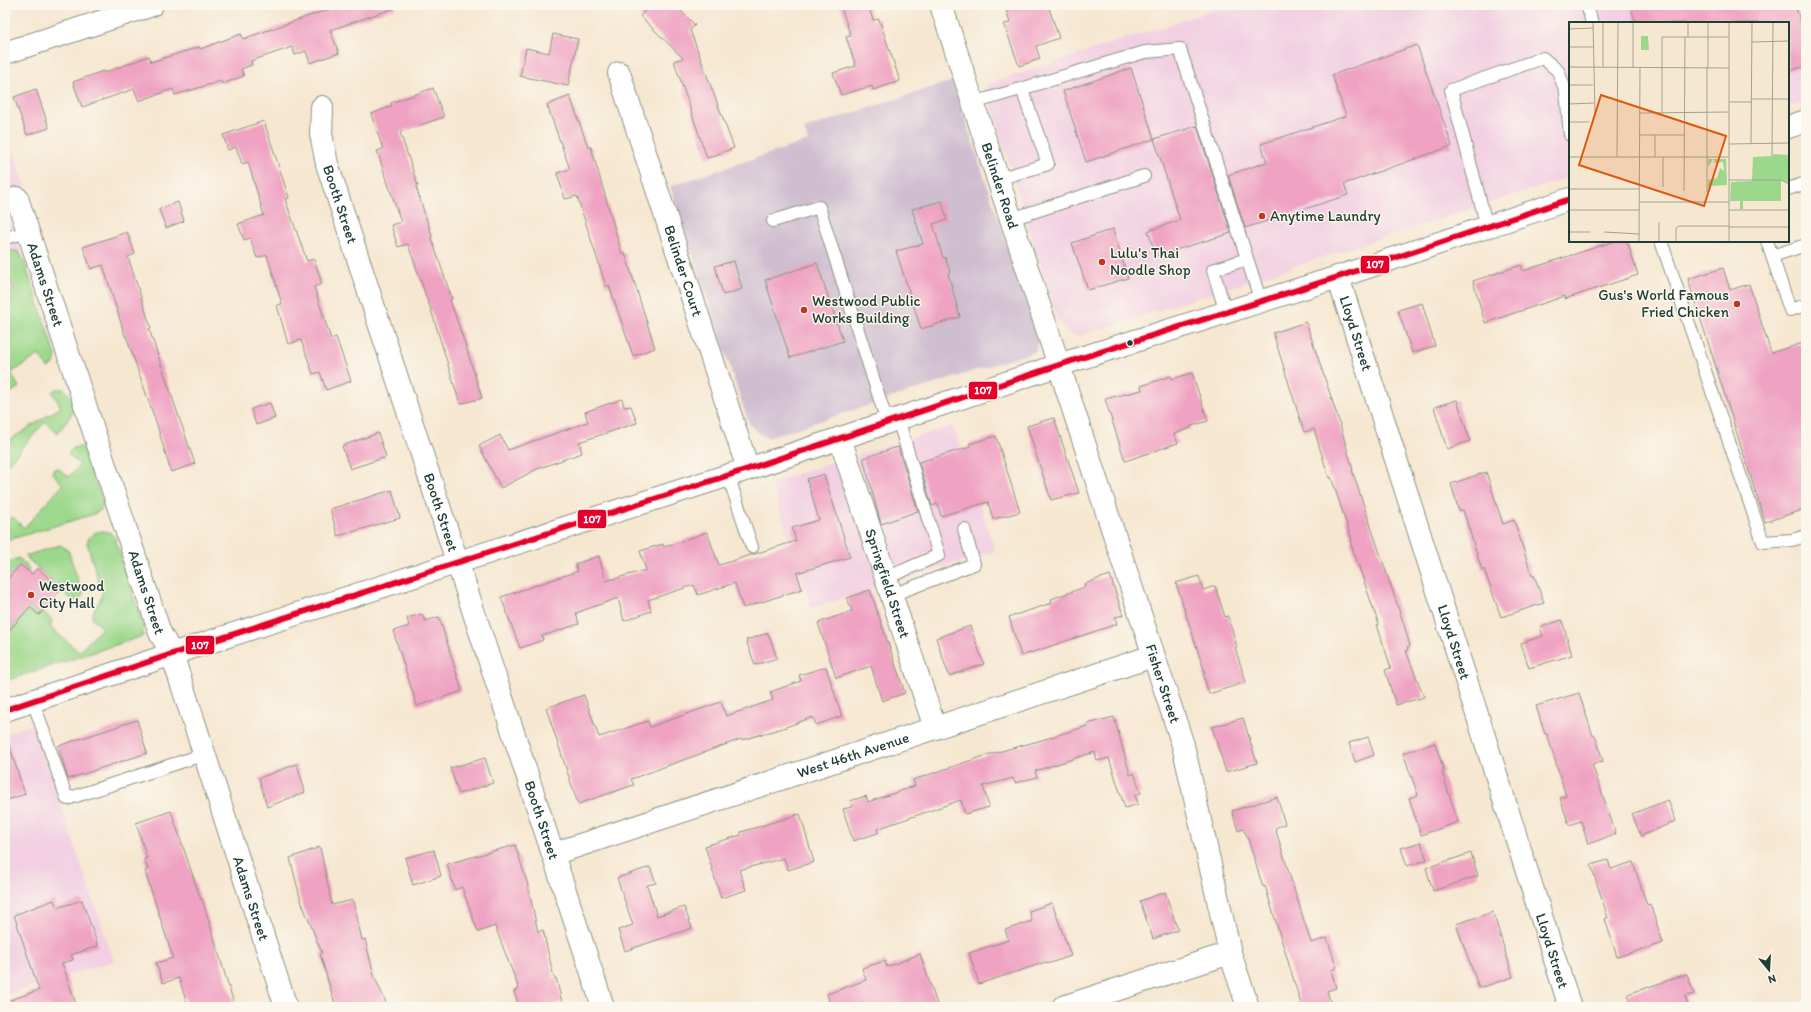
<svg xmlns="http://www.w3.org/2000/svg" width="1811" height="1012" font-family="Itim,sans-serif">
	<rect width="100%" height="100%" fill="#fbf7ec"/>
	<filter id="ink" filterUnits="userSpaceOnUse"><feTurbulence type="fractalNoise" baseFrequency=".025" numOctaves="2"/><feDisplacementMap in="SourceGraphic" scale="8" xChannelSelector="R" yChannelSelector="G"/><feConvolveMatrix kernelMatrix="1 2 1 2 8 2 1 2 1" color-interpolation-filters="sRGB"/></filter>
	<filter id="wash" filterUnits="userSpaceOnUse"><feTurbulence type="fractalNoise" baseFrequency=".012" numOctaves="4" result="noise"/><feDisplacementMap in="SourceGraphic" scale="16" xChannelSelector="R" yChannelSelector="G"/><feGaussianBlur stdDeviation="0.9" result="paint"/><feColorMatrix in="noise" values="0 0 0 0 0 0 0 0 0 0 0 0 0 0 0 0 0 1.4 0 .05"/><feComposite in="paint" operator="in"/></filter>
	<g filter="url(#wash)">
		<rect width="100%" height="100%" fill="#f6e7d1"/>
		<g fill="#f2cfe2">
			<path d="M1229 5H1806V101L1788 106V23H1570V177L1079 336 1068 333 1057 319 985 85Z"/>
			<path d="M5 126 31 203 7 211 33 287 5 297Z"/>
			<path d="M953 426 995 551 894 582 857 459 860 454Z"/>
			<path d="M833 462 839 464 880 587 811 608 771 483Z"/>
			<path d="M33 724 114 961 5 995V733Z"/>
		</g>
		<path fill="#cfbdd0" d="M952 81 1039 340 1036 351 767 438 757 432 751 426 747 418 670 186 808 141 804 129Z"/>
		<g fill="#9cd88c" stroke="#5e8a60">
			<path d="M9 250 19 252 24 261 56 356 54 364 48 368 39 355 11 373 19 387 5 397V293L14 290 5 267V251Z"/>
			<path d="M56 389H64C82 406 69 419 57 433L45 422 5 467V443L61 407 52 392Z"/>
			<path d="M77 447H81L87 452 90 468 103 502 101 510 94 514 5 541V523L12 516 24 528 63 485 52 472 54 469 58 468 69 477 80 465 68 454 73 448Z"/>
			<path d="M102 531 110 532 115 539 143 625V636L5 681V635L30 607 39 615 42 611 52 620 50 627 79 652 102 628 92 618C92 609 101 603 102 593L87 543C89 535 94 532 102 531Z"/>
			<path d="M60 545 68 550 82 592 83 594 80 599 75 600 70 598 25 556Z"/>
			<path d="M19 558 30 569 28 571 20 565 5 582V563Z"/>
		</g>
		<g id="blocks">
			<g fill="#efa2c2">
				<path d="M341 5H395V8L330 30 339 53 310 63 306 51 295 55 292 47 251 61 252 65 241 69 244 76 222 84 221 81 175 95 173 89 139 101 134 89 82 107 73 82 103 71 104 73 149 56 151 62 199 47 200 49 241 34 243 39Z"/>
				<path d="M651 5H675L695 25 690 30 734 148 707 158 674 61 683 58 640 16Z"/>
				<path d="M840 5H868L873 20 879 19 900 81 873 90 872 86 841 95 833 73 856 66 846 37 851 36Z"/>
				<path d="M1005 5H1048L1059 38 1036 46 1040 59 1019 66 1004 24 1010 23Z"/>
				<path d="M1630 5H1795L1806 38V66L1788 71V23H1636Z"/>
				<path d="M553 34 578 39 568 86 520 76 526 48 549 53Z"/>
				<path d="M1417 45 1452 146 1344 184 1348 195 1245 228 1228 175 1267 162 1261 144 1346 116 1332 75Z"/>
				<path d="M1131 68 1154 139 1086 162 1063 91Z"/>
				<path d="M433 88 444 117 400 132 418 186 416 187 432 236 431 237 452 299 450 300 467 350 482 398 460 404 433 316 408 244 398 247 391 225 401 222 377 151 383 149 371 114 392 106 391 103Z"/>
				<path d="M36 89 49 128 27 135 14 97Z"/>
				<path d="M570 96 588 147H591L622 254 625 253 655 348 633 356 609 285 606 286 577 196 565 199 557 173 570 169 547 105Z"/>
				<path d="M264 121 289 198 285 199 307 261 314 259 322 284 314 287 331 339 336 337 351 381 326 390 320 372 313 374 301 340 288 344 277 305 282 304 267 255 257 258 250 238 244 240 238 224 264 215 248 162 242 164 236 147 228 150 223 135Z"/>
				<path d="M1197 126 1231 233 1156 256 1148 231 1180 220 1154 139Z"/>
				<path d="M942 201 947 220 933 224 943 258 945 257 950 272 948 273 960 317 921 329 896 251 923 244 912 209Z"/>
				<path d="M178 202 184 221 166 228 159 209Z"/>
				<path d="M1113 229 1128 278 1088 290 1072 243Z"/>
				<path d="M127 232 135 254 128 257 151 328 149 329 195 464 171 472 157 425 126 336H125L103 265 91 269 83 247Z"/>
				<path d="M1615 241H1627L1638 275 1565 299V296L1485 323 1473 281 1521 265 1523 271Z"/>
				<path d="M734 261 742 289 723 295 715 266Z"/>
				<path d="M817 263 843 341 790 358 765 280Z"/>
				<path d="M1723 268 1730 290 1749 284 1771 353 1806 342V509L1765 522 1688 279Z"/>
				<path d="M1422 303 1435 346 1412 353 1398 310Z"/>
				<path d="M1306 322 1339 421 1353 470H1352L1404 625 1410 646 1407 647 1408 650 1406 651 1424 697 1396 705 1385 670 1391 668 1377 625H1379L1350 541 1352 540 1331 477 1329 478 1314 429 1304 432 1273 333Z"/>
				<path d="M1192 373 1208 421 1191 426V428L1174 434 1178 443 1125 461 1105 399 1142 390 1141 386 1171 376 1172 379Z"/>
				<path d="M622 399 624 407 631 406 637 423 579 442 582 453 537 469 501 488 479 446 500 435 508 450 588 422 585 412Z"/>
				<path d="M1457 400 1470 441 1447 449 1434 407Z"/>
				<path d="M270 403 275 418 256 425 251 409Z"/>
				<path d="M1054 418 1079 493 1051 500 1027 426Z"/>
				<path d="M378 433 386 457 350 469 342 446Z"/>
				<path d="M996 436 1020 512 993 519 988 502 941 516 938 504 932 506 919 462 970 447 969 444Z"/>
				<path d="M898 447 918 511 881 524 863 458Z"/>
				<path d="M1486 472 1503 524 1514 520 1532 576 1534 575 1544 603 1501 617 1484 569 1482 570 1463 510 1459 511 1451 484Z"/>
				<path d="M824 474 850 557 797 573 802 589 743 608 735 583 698 595 694 585 648 600 651 611 624 621 618 598 576 613 579 624 542 636 543 640 520 648 501 597 578 571 575 564 599 556 606 581 646 570 640 551 663 544 664 547 707 532 719 565 796 541 792 528 819 520 807 479Z"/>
				<path d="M392 490 400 518 338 536 330 509Z"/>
				<path d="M20 565 32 574 37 568 61 589 39 615 30 607 5 635V582Z"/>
				<path d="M1110 575 1123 615 1115 617 1117 624 1021 656 1009 617 1052 603 1051 599 1085 587 1084 584Z"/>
				<path d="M1199 576 1203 590 1215 586 1225 617 1228 616 1237 647 1235 648 1246 682 1209 694 1203 674 1205 673 1176 583Z"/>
				<path d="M870 590 905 693 882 701 871 666 836 678 818 623 852 611 847 598Z"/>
				<path d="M422 614 425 621 439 617 462 691 417 706 393 631 409 626 407 618Z"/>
				<path d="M1562 620 1572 655 1529 668 1521 643 1543 636 1540 627Z"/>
				<path d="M970 626 984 664 949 676 936 638Z"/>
				<path d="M768 633 777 658 755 665 746 640Z"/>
				<path d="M826 667 842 716 816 725 813 717 783 728 742 740 741 739 631 779 634 785 578 804 546 708 584 695 599 737 648 721 650 727 721 702 726 716 773 700 770 692 801 681 799 675Z"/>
				<path d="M1579 693 1593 736 1595 735 1603 761 1592 764 1616 834 1588 844 1581 821 1569 825 1560 798 1566 796 1547 734H1545L1536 706Z"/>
				<path d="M1114 717 1130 775 1134 773 1141 793 1135 795 1138 804 1125 808 1109 758 1097 761 1095 752 1035 771 1037 777 1015 783 1013 778 983 786 989 807 965 814 961 800 877 829 878 833 853 841 843 809 852 807 850 801 866 796 868 802 915 786 913 780 987 755 1042 740 1087 726V724Z"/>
				<path d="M1243 718 1257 763 1226 772 1212 727Z"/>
				<path d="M137 720 147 753 68 779 58 746Z"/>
				<path d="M1368 737 1374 755 1355 762 1349 743Z"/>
				<path d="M8 742 25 794 5 801V743Z"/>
				<path d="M1435 743 1444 771 1442 772 1458 822 1421 835 1409 798 1418 795 1403 753Z"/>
				<path d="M485 758 493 783 459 794 450 768Z"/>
				<path d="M297 764 305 792 267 807 259 778Z"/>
				<path d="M1277 797 1285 824 1275 828 1311 943 1327 938 1337 968 1331 970 1336 988 1327 991 1332 1007H1302L1265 886 1263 887 1247 836 1243 829 1238 831 1232 811Z"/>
				<path d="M1668 800 1676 821 1641 836 1632 814Z"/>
				<path d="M171 811 201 900 202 899 235 1007H188L179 978 163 983 156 963 173 958 145 871 148 869 144 859 147 858 136 823Z"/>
				<path d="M800 814 814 862 788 870 784 858 739 870 746 890 721 898 705 846 741 835V832Z"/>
				<path d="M1421 842 1427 860 1407 866 1401 848Z"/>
				<path d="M515 845 527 882 538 932 543 930 554 978H556L562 1002 548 1007H519L514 991 519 989 495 926 478 932 462 887 455 890 447 864Z"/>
				<path d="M320 847 332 905 353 900 362 940 365 939 374 976 388 1007H336L320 954 322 953 301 901 290 858Z"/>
				<path d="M434 850 441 876 413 885 405 858Z"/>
				<path d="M1471 853 1478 876 1433 891 1426 868Z"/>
				<path d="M1608 860 1611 869 1633 862 1647 905 1650 904 1663 943 1617 957 1605 919 1608 918 1591 865Z"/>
				<path d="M650 867 656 883 647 885 657 916 684 907 692 928 625 951 618 930 633 925 617 878Z"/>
				<path d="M1165 892 1178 930 1153 939 1140 901Z"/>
				<path d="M54 900 57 908 82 900 98 946 71 955 73 960 62 963 77 1007H5V1002L39 990 14 915Z"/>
				<path d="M1052 903 1071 956 1047 964 1046 962 979 984 969 953 1009 940 1005 930 1032 921 1029 911Z"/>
				<path d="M1493 912 1513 977 1479 988 1456 924Z"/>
				<path d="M920 954 938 1007H831L827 994 866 980 862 968 885 961 887 967Z"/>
				<path d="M1687 974 1694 994 1685 997 1689 1007H1632L1628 994Z"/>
			</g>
		</g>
	</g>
	<g filter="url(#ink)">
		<use href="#blocks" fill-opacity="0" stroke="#8a9282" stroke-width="1"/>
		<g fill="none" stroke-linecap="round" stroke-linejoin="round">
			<defs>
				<g id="lane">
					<path d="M1587 5 1592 23"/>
					<path d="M973 103 1145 52 1180 49 1261 302"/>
					<path d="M998 179 1048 164 1022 89"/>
					<path d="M1788 189 1806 183"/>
					<path d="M1011 219 1144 176"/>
					<path d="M773 221 819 207 887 422"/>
					<path d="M1487 227 1451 90 1543 58 1558 71 1566 92 1570 135"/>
					<path d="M5 238 29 232"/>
					<path d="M1661 241 1763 542 1792 540 1806 536"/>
					<path d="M1767 241 1790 310 1806 305"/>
					<path d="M1772 256 1806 245"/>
					<path d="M1226 313 1213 270 1247 259"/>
					<path d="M728 475 752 547"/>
					<path d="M886 578 939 555 898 419"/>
					<path d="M892 595 974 564 964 529"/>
					<path d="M33 701 67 799 205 754"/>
				</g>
				<g id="street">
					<path id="s1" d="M941 5 1183 745 1230 953 1248 1007"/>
					<path d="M5 53 152 5"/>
					<path id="s2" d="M619 73 748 469"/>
					<path id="s3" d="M322 107 321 134 327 164 603 1007"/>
					<path id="s4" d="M17 198 160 633 172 654 286 1007"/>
					<path id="s5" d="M1338 277 1570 1007"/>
					<path id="s6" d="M840 438 935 728"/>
					<path id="s7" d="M553 854 1153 656"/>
					<path d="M1063 1007 1230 953"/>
				</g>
				<g id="secondary">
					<path d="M1788 127 1806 121"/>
					<path d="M5 710 172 654 748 469 1059 365 1338 277 1570 199"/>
				</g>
			</defs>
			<use href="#lane" stroke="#8a9282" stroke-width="14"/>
			<use href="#street" stroke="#8a9282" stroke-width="24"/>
			<use href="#secondary" stroke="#8a9282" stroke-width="24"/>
			<use href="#lane" stroke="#fff" stroke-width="12"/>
			<use href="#street" stroke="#fff" stroke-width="22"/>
			<use href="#secondary" stroke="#fff" stroke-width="22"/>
			<defs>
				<path id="bus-1" d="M5 710 172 654 748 469 1059 365 1338 277 1570 199"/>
			</defs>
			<use href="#bus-1" stroke="#fbf7ec" stroke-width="9"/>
			<use href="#bus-1" stroke="#e4002b" stroke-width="6"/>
		</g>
	</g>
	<g fill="#c8321e" stroke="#fbf7ec" stroke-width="1.5">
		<circle cx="1262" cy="216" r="4"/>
		<circle cx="1102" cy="262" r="4"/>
		<circle cx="1737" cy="304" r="4"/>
		<circle cx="804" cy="310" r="4"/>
		<circle cx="31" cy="595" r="4"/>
	</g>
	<circle fill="#1f3d34" stroke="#fbf7ec" stroke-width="1.5" cx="1130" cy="343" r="3.5"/>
	<g text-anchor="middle" stroke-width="3" stroke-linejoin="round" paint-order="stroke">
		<g font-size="15" fill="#1f3d34" stroke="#fbf7ec">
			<text dy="5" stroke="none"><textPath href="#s1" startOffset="190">Belinder Road</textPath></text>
			<text dy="5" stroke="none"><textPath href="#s3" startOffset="100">Booth Street</textPath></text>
			<text dy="5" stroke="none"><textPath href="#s2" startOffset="208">Belinder Court</textPath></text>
			<text dy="5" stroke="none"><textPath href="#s4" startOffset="91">Adams Street</textPath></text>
			<text dy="5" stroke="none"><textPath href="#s5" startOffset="59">Lloyd Street</textPath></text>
			<text dy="5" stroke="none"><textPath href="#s3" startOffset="424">Booth Street</textPath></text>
			<text dy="5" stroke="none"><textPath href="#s6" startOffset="153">Springfield Street</textPath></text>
			<text dy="5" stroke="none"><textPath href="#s4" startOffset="415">Adams Street</textPath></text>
			<text dy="5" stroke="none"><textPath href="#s5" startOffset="383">Lloyd Street</textPath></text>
			<text dy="5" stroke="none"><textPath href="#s1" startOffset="714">Fisher Street</textPath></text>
			<text dy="5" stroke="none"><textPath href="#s7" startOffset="316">West 46th Avenue</textPath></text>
			<text dy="5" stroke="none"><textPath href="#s3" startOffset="748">Booth Street</textPath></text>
			<text dy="5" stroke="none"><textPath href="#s4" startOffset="739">Adams Street</textPath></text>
			<text dy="5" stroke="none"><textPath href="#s5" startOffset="707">Lloyd Street</textPath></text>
		</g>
		<g font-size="15" fill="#1f3d34" stroke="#fbf7ec" text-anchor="start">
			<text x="1270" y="221">Anytime Laundry</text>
			<text x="1110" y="258">Lulu's Thai<tspan x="1110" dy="17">Noodle Shop</tspan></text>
			<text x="1729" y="300" text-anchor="end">Gus's World Famous<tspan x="1729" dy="17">Fried Chicken</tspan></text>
			<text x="812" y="306">Westwood Public<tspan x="812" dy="17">Works Building</tspan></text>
			<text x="39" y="591">Westwood<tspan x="39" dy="17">City Hall</tspan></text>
		</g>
	</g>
	<g transform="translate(1569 22)">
		<rect width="220" height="220" fill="#f6e7d1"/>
		<path d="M72 14H79L80 28H72ZM205 132 220 133V161L212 158V179H174V187H171V179H161L162 160 183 159 184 135 204 134ZM139 137H157L158 163 141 164 139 166V158L148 156 151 146 155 149 154 140 146 141 144 137 139 145Z" fill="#9cd88c"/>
		<path fill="none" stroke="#a0a392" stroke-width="1" d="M24 0 26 91M34 0V45M119 0V15M139 0V46M0 7 24 6M183 20 220 19M0 25H24M0 45 160 46M64 45V0M138 46V170M0 63H24M182 77H220M160 80H182M0 82 25 81M71 91 160 90M93 91V15H160M0 100H20M70 113H116M86 113V135M182 121 183 0M160 122 220 121M203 134 204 0M0 135H160M48 135 49 0M160 158H212L220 162M94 165V135M0 167H70M115 169 116 15M70 180H160M0 188H70M160 188H220M90 200V220M160 205H220M0 210H21M35 210 70 212M70 220 71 45M107 220V206L110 204H160M160 220V0"/>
		<path fill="#de580e" fill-opacity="0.15" stroke="#de580e" stroke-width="2" d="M32 73 157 114 135 184 10 143Z"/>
		<rect width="220" height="220" fill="none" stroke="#1f3d34" stroke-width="2"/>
	</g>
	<g stroke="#fbf7ec" stroke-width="1.5">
		<rect x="1360" y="255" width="30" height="19" rx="4" fill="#e4002b"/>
		<rect x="968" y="381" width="30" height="19" rx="4" fill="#e4002b"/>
		<rect x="577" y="509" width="30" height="20" rx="4" fill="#e4002b"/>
		<rect x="185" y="635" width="30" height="20" rx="4" fill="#e4002b"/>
	</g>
	<g font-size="11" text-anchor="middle" font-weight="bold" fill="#fff">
		<text x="1375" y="268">107</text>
		<text x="983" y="394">107</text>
		<text x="592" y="523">107</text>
		<text x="200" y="649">107</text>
	</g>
	<rect width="1811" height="1012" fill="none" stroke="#fbf7ec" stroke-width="20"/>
	<g transform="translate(1769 970) rotate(162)" stroke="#fbf7ec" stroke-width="3" paint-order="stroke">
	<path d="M0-3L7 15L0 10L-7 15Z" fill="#1f3d34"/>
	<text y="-6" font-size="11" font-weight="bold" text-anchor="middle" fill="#1f3d34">N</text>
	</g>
</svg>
